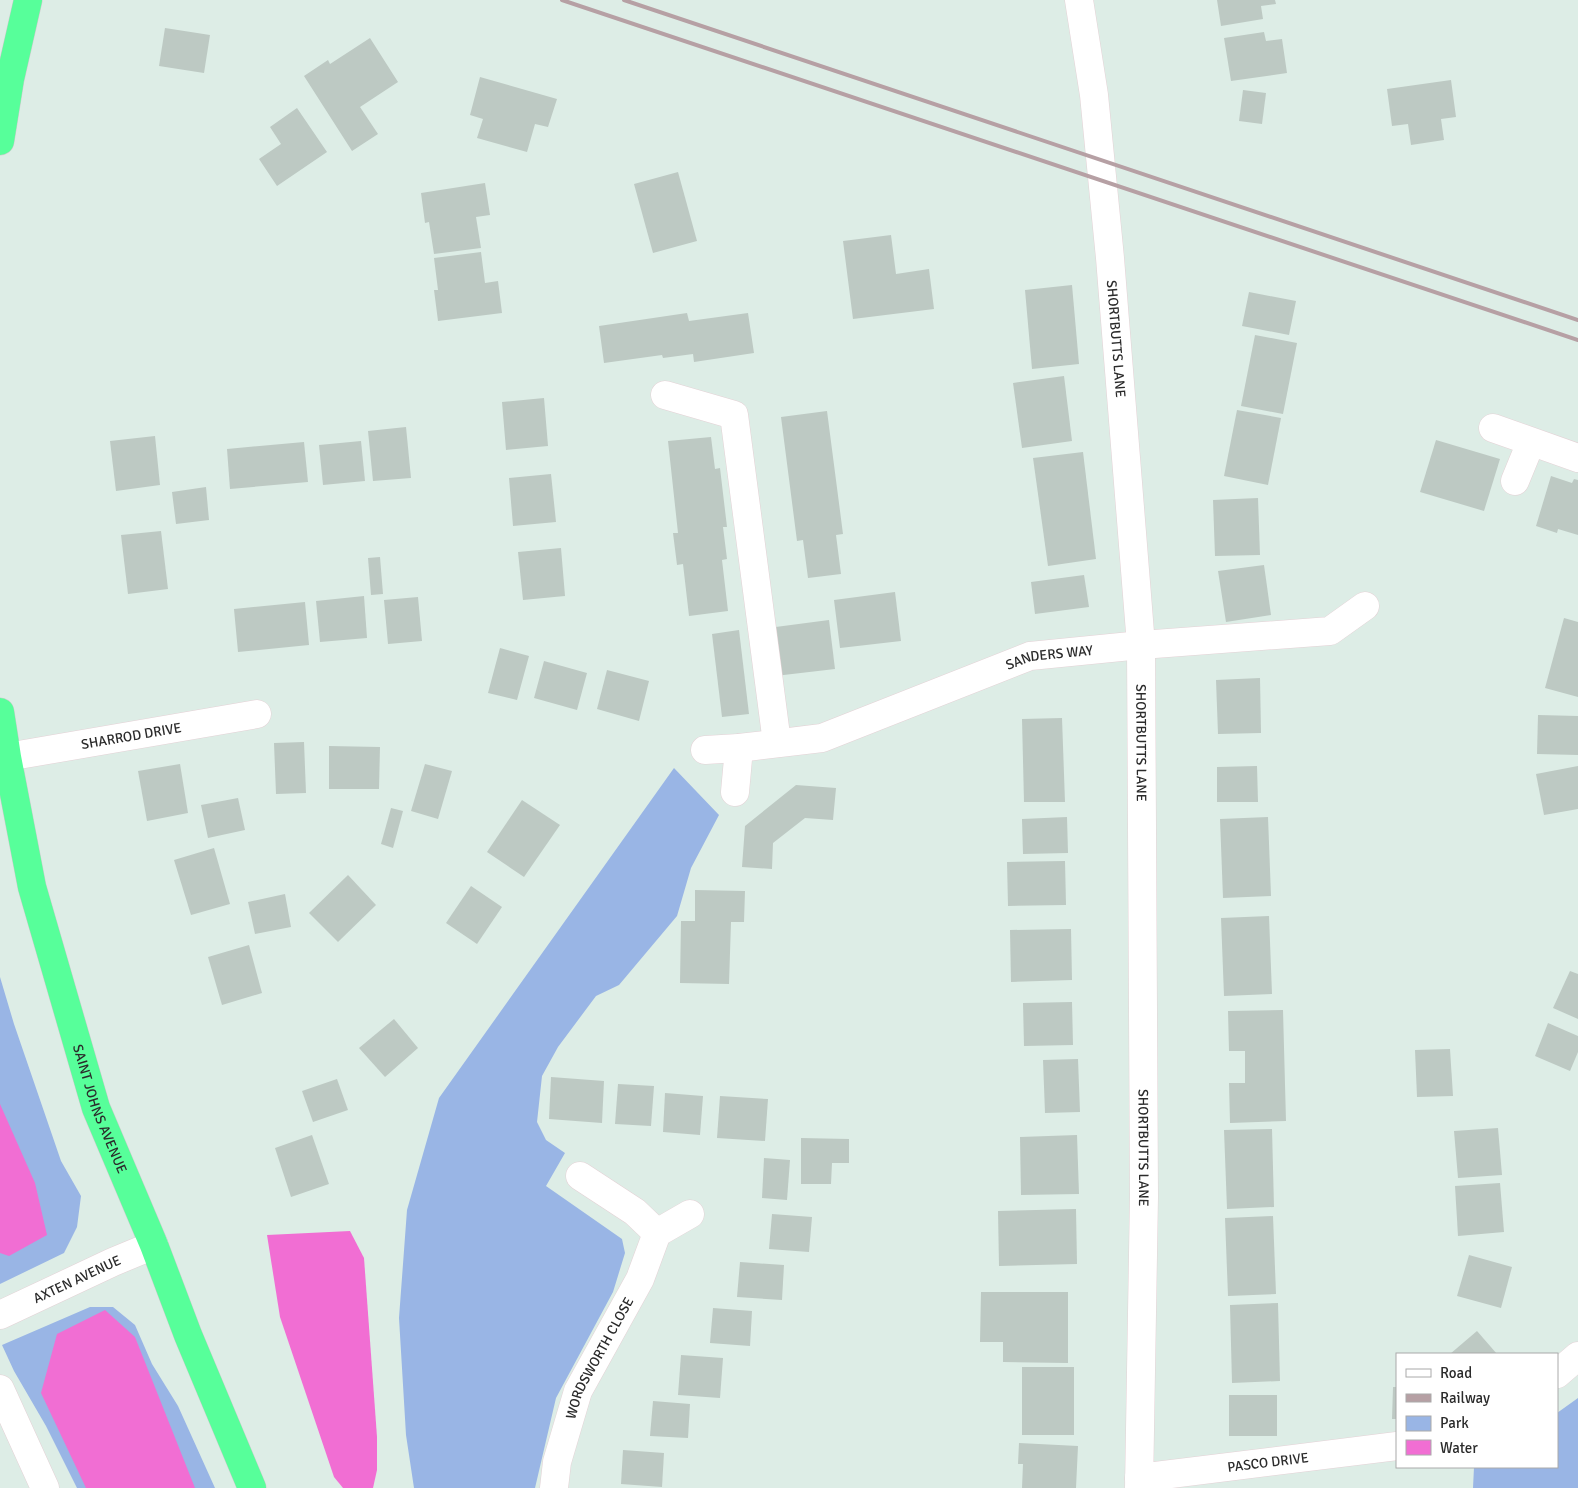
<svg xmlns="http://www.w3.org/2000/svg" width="1578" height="1488" font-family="Signika,sans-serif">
	<rect width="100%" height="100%" fill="#ddede6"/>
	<g fill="#99b5e5">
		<path d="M674 768 719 815 691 868 677 916 619 985 596 996 558 1047 542 1076 537 1122 546 1140 565 1153 546 1186 622 1239 625 1253 613 1292 556 1398 535 1488H414L406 1435 399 1318 407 1210 439 1098Z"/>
		<path d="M0 977 14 1024 61 1161 81 1196 77 1227 64 1253 0 1284Z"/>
		<path d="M90 1307H113L135 1325 152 1364 178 1406 215 1488H77L46 1426 14 1371 2 1345Z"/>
		<path d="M1578 1398V1488H1473L1474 1467H1557V1413Z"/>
	</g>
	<g fill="#f16ed3">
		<path d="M0 1104 35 1183 47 1235 9 1256 0 1253Z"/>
		<path d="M350 1231 364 1258 377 1437V1470L373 1488H343L334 1477 280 1317 267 1235Z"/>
		<path d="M105 1310 135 1337 195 1488H86L41 1393 57 1334Z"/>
	</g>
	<g fill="#bdc9c3">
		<path d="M1217 0H1275L1276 4 1261 6 1263 19 1221 26Z"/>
		<path d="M165 28 210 35 204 73 159 66Z"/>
		<path d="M1264 32 1266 41 1282 39 1287 73 1231 81 1224 38Z"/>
		<path d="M370 38 398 82 360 107 378 134 352 151 304 76 328 60 330 64Z"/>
		<path d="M480 77 557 99 548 127 535 124 527 152 477 138 483 119 470 115Z"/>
		<path d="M1451 80 1456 117 1441 119 1444 140 1411 145 1408 124 1392 126 1387 89Z"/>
		<path d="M1243 90 1266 93 1262 124 1239 121Z"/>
		<path d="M297 108 327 152 277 186 259 159 281 144 270 127Z"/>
		<path d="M678 172 697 241 653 253 634 184Z"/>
		<path d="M485 183 490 215 476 217 481 248 434 254 429 222 425 223 421 193Z"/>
		<path d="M891 235 896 274 929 269 934 309 853 319 843 241Z"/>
		<path d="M481 252 485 283 498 281 502 313 438 321 434 290H438L434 258Z"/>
		<path d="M1072 285 1079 364 1032 369 1025 290Z"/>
		<path d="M1249 292 1296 301 1289 335 1242 326Z"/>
		<path d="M687 313 689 321 748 313 754 353 694 362 693 354 663 358 662 355 604 363 599 326Z"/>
		<path d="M1255 335 1297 343 1283 414 1241 406Z"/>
		<path d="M1064 376 1072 441 1022 448 1013 383Z"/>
		<path d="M544 398 548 446 506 450 502 402Z"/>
		<path d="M1237 410 1281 418 1268 485 1224 476Z"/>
		<path d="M827 411 843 534 836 535 841 574 808 578 803 540 797 541 781 417Z"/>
		<path d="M406 427 411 478 373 481 368 431Z"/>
		<path d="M155 436 160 485 116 491 110 441Z"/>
		<path d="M711 437 715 469 720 468 727 527H723L727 559 722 560 728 611 689 616 683 564 677 565 673 533H678L668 441Z"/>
		<path d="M1436 440 1500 459 1484 511 1420 492Z"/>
		<path d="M361 441 365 481 323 485 319 445Z"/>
		<path d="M304 442 308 482 230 489 227 449Z"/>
		<path d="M1083 452 1096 559 1048 566 1033 458Z"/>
		<path d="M551 474 556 522 513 526 509 478Z"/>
		<path d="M1551 476 1572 483 1574 479 1578 480V535L1558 529 1557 533 1536 526Z"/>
		<path d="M206 487 209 520 176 524 172 492Z"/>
		<path d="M1258 498 1260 555 1215 556 1213 500Z"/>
		<path d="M161 531 168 589 128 594 121 535Z"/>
		<path d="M561 548 565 596 523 600 518 552Z"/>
		<path d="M380 557 383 594 371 595 368 558Z"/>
		<path d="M1264 565 1271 615 1226 622 1218 571Z"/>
		<path d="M1084 575 1089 607 1035 614 1031 582Z"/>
		<path d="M895 592 901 641 840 648 834 600Z"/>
		<path d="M364 596 367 638 320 642 316 601Z"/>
		<path d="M418 597 422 641 388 644 384 600Z"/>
		<path d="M305 602 309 645 238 652 234 609Z"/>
		<path d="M1564 618 1578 622V697L1545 688Z"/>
		<path d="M829 620 835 669 775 676 768 628Z"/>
		<path d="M739 630 749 714 722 717 712 634Z"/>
		<path d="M500 648 529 656 517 700 488 693Z"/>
		<path d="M544 661 587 673 577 710 534 698Z"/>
		<path d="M607 670 649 681 639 721 597 709Z"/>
		<path d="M1260 678 1261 733 1218 734 1216 680Z"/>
		<path d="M1538 715 1578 716V755L1537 754Z"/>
		<path d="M1062 718 1065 802H1024L1022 719Z"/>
		<path d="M304 742 306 793 276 794 274 743Z"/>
		<path d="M329 746 380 747 379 789H329Z"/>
		<path d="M180 764 188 813 147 821 138 771Z"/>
		<path d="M425 764 452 771 438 819 411 811Z"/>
		<path d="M1257 766 1258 802H1217V767Z"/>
		<path d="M1578 766V809L1544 815 1536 774Z"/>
		<path d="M796 785 836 788 833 820 805 818 773 843 772 869 742 867 745 826Z"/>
		<path d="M238 798 245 830 208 838 201 805Z"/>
		<path d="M522 800 560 825 524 877 487 852Z"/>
		<path d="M391 808 403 811 393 848 381 844Z"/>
		<path d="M1067 817 1068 853 1023 854 1022 819Z"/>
		<path d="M1268 817 1271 896 1223 898 1220 819Z"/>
		<path d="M214 848 230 904 191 915 174 860Z"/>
		<path d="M1065 861 1066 905 1008 906 1007 862Z"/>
		<path d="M348 875 376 905 338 942 309 913Z"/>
		<path d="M471 886 502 907 477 944 446 923Z"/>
		<path d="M695 890 745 891 744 922H731L729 984 680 983 681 921H695Z"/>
		<path d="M285 894 291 927 255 934 248 902Z"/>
		<path d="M1269 916 1272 994 1224 996 1221 918Z"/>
		<path d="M1071 929 1072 980 1011 982 1010 930Z"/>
		<path d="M249 945 262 993 222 1005 208 957Z"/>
		<path d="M1570 971 1578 974V1019L1553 1008Z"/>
		<path d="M1072 1002 1073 1045 1024 1046 1023 1003Z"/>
		<path d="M1283 1010 1286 1121 1230 1123 1229 1083H1245V1051H1229L1228 1011Z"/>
		<path d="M394 1019 418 1048 385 1077 359 1048Z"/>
		<path d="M1548 1023 1578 1036V1052L1570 1071 1535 1056Z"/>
		<path d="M1450 1049 1453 1096 1417 1097 1415 1050Z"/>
		<path d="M1078 1059 1080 1112 1045 1113 1043 1060Z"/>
		<path d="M551 1077 604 1081 602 1123 549 1119Z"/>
		<path d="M337 1079 348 1110 313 1122 302 1091Z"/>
		<path d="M618 1084 654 1086 651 1126 615 1124Z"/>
		<path d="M665 1093 703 1096 700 1135 663 1132Z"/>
		<path d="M720 1096 768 1099 765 1141 717 1138Z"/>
		<path d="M1498 1128 1502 1175 1458 1178 1454 1131Z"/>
		<path d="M1272 1129 1274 1207 1227 1209 1224 1130Z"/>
		<path d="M312 1135 329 1184 291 1197 275 1148Z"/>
		<path d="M1077 1135 1079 1194 1021 1195 1020 1137Z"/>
		<path d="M801 1138 849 1139V1163H832L831 1184H801Z"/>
		<path d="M764 1158 790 1160 787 1200 762 1198Z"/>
		<path d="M1500 1183 1504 1232 1458 1236 1455 1186Z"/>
		<path d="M1076 1209 1077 1264 999 1266 998 1211Z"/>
		<path d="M772 1214 812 1217 809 1252 769 1249Z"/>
		<path d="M1273 1216 1276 1294 1228 1296 1225 1218Z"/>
		<path d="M1469 1255 1512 1267 1501 1308 1457 1296Z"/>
		<path d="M740 1262 784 1265 782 1300 737 1297Z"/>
		<path d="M981 1292H1068V1363L1003 1362V1342H980Z"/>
		<path d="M1278 1303 1280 1381 1232 1383 1230 1305Z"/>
		<path d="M713 1308 752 1311 750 1346 710 1343Z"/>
		<path d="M1477 1331 1497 1354H1450Z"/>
		<path d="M681 1355 723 1358 720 1398 678 1395Z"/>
		<rect x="1022" y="1367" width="52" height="68"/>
		<path d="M1393 1387H1397V1419H1392Z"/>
		<rect x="1229" y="1395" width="48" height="41"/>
		<path d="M653 1401 690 1404 688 1438 650 1436Z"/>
		<path d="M1019 1443 1078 1446 1076 1488H1022L1023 1464H1018Z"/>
		<path d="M623 1450 664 1453 662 1487 621 1484Z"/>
	</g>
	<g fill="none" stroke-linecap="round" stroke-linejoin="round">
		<defs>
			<g id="minor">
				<path id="s1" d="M1079 0 1094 95 1110 258 1141 645 1144 1196 1139 1488"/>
				<path d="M665 395 734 415 777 743"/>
				<path d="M1493 428 1578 458"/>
				<path d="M1515 481 1531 442"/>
				<path id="s2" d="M705 750 739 748 822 738 1030 656 1141 645 1330 631 1365 606"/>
				<path id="s3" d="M7 757 257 714"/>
				<path d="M735 792 739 748"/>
				<path d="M580 1176 635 1212 657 1233"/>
				<path id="s4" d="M0 1315 113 1262 154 1245"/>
				<path d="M1557 1374 1578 1356"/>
				<path d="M0 1389 45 1488"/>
				<path id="s5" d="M1139 1478 1397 1446"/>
				<path id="s6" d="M554 1488 557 1462 578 1391 640 1279 657 1233 690 1214"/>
			</g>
			<g id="highway">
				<path d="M0 141 10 79 28 0"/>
				<path id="s7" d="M0 712 7 757 32 887 96 1108 154 1245 188 1335 252 1488"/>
			</g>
		</defs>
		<use href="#minor" stroke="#e4d2d6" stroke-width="29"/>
		<use href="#highway" stroke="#ccc" stroke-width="29"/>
		<use href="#minor" stroke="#fff" stroke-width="28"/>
		<use href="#highway" stroke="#57ff9a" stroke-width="28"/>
		<g stroke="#b6a0a4" stroke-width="4">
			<path d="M562 0 1578 340"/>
			<path d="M624 0 1578 320"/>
		</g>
	</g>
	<g text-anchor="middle" stroke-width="4.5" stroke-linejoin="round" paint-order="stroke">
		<g font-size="14" fill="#2b2b2b" stroke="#fff">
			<text dy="5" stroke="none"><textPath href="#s1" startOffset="341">SHORTBUTTS LANE</textPath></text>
			<text dy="5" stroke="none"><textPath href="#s2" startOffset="360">SANDERS WAY</textPath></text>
			<text dy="5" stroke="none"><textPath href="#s3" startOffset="126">SHARROD DRIVE</textPath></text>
			<text dy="5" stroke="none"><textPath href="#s1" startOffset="746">SHORTBUTTS LANE</textPath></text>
			<text dy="5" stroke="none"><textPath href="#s7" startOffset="410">SAINT JOHNS AVENUE</textPath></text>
			<text dy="5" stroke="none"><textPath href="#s1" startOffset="1151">SHORTBUTTS LANE</textPath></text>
			<text dy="5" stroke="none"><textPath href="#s4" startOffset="85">AXTEN AVENUE</textPath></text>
			<text dy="5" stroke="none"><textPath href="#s6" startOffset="139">WORDSWORTH CLOSE</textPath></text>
			<text dy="5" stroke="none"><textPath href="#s5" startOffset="130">PASCO DRIVE</textPath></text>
		</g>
	</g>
	<rect x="1396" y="1353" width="162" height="115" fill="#ffffff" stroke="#aaaaaa"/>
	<rect x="1406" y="1369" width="25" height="8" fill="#ffffff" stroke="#aaaaaa"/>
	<text x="1440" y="1378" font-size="15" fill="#2b2b2b">Road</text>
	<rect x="1406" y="1394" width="25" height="8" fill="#b6a0a4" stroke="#aaaaaa"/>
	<text x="1440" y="1403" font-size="15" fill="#2b2b2b">Railway</text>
	<rect x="1406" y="1416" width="25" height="15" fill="#99b5e5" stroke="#aaaaaa"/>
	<text x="1440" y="1428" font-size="15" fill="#2b2b2b">Park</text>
	<rect x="1406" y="1440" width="25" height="15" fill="#f16ed3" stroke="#aaaaaa"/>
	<text x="1440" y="1453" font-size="15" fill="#2b2b2b">Water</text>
</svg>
